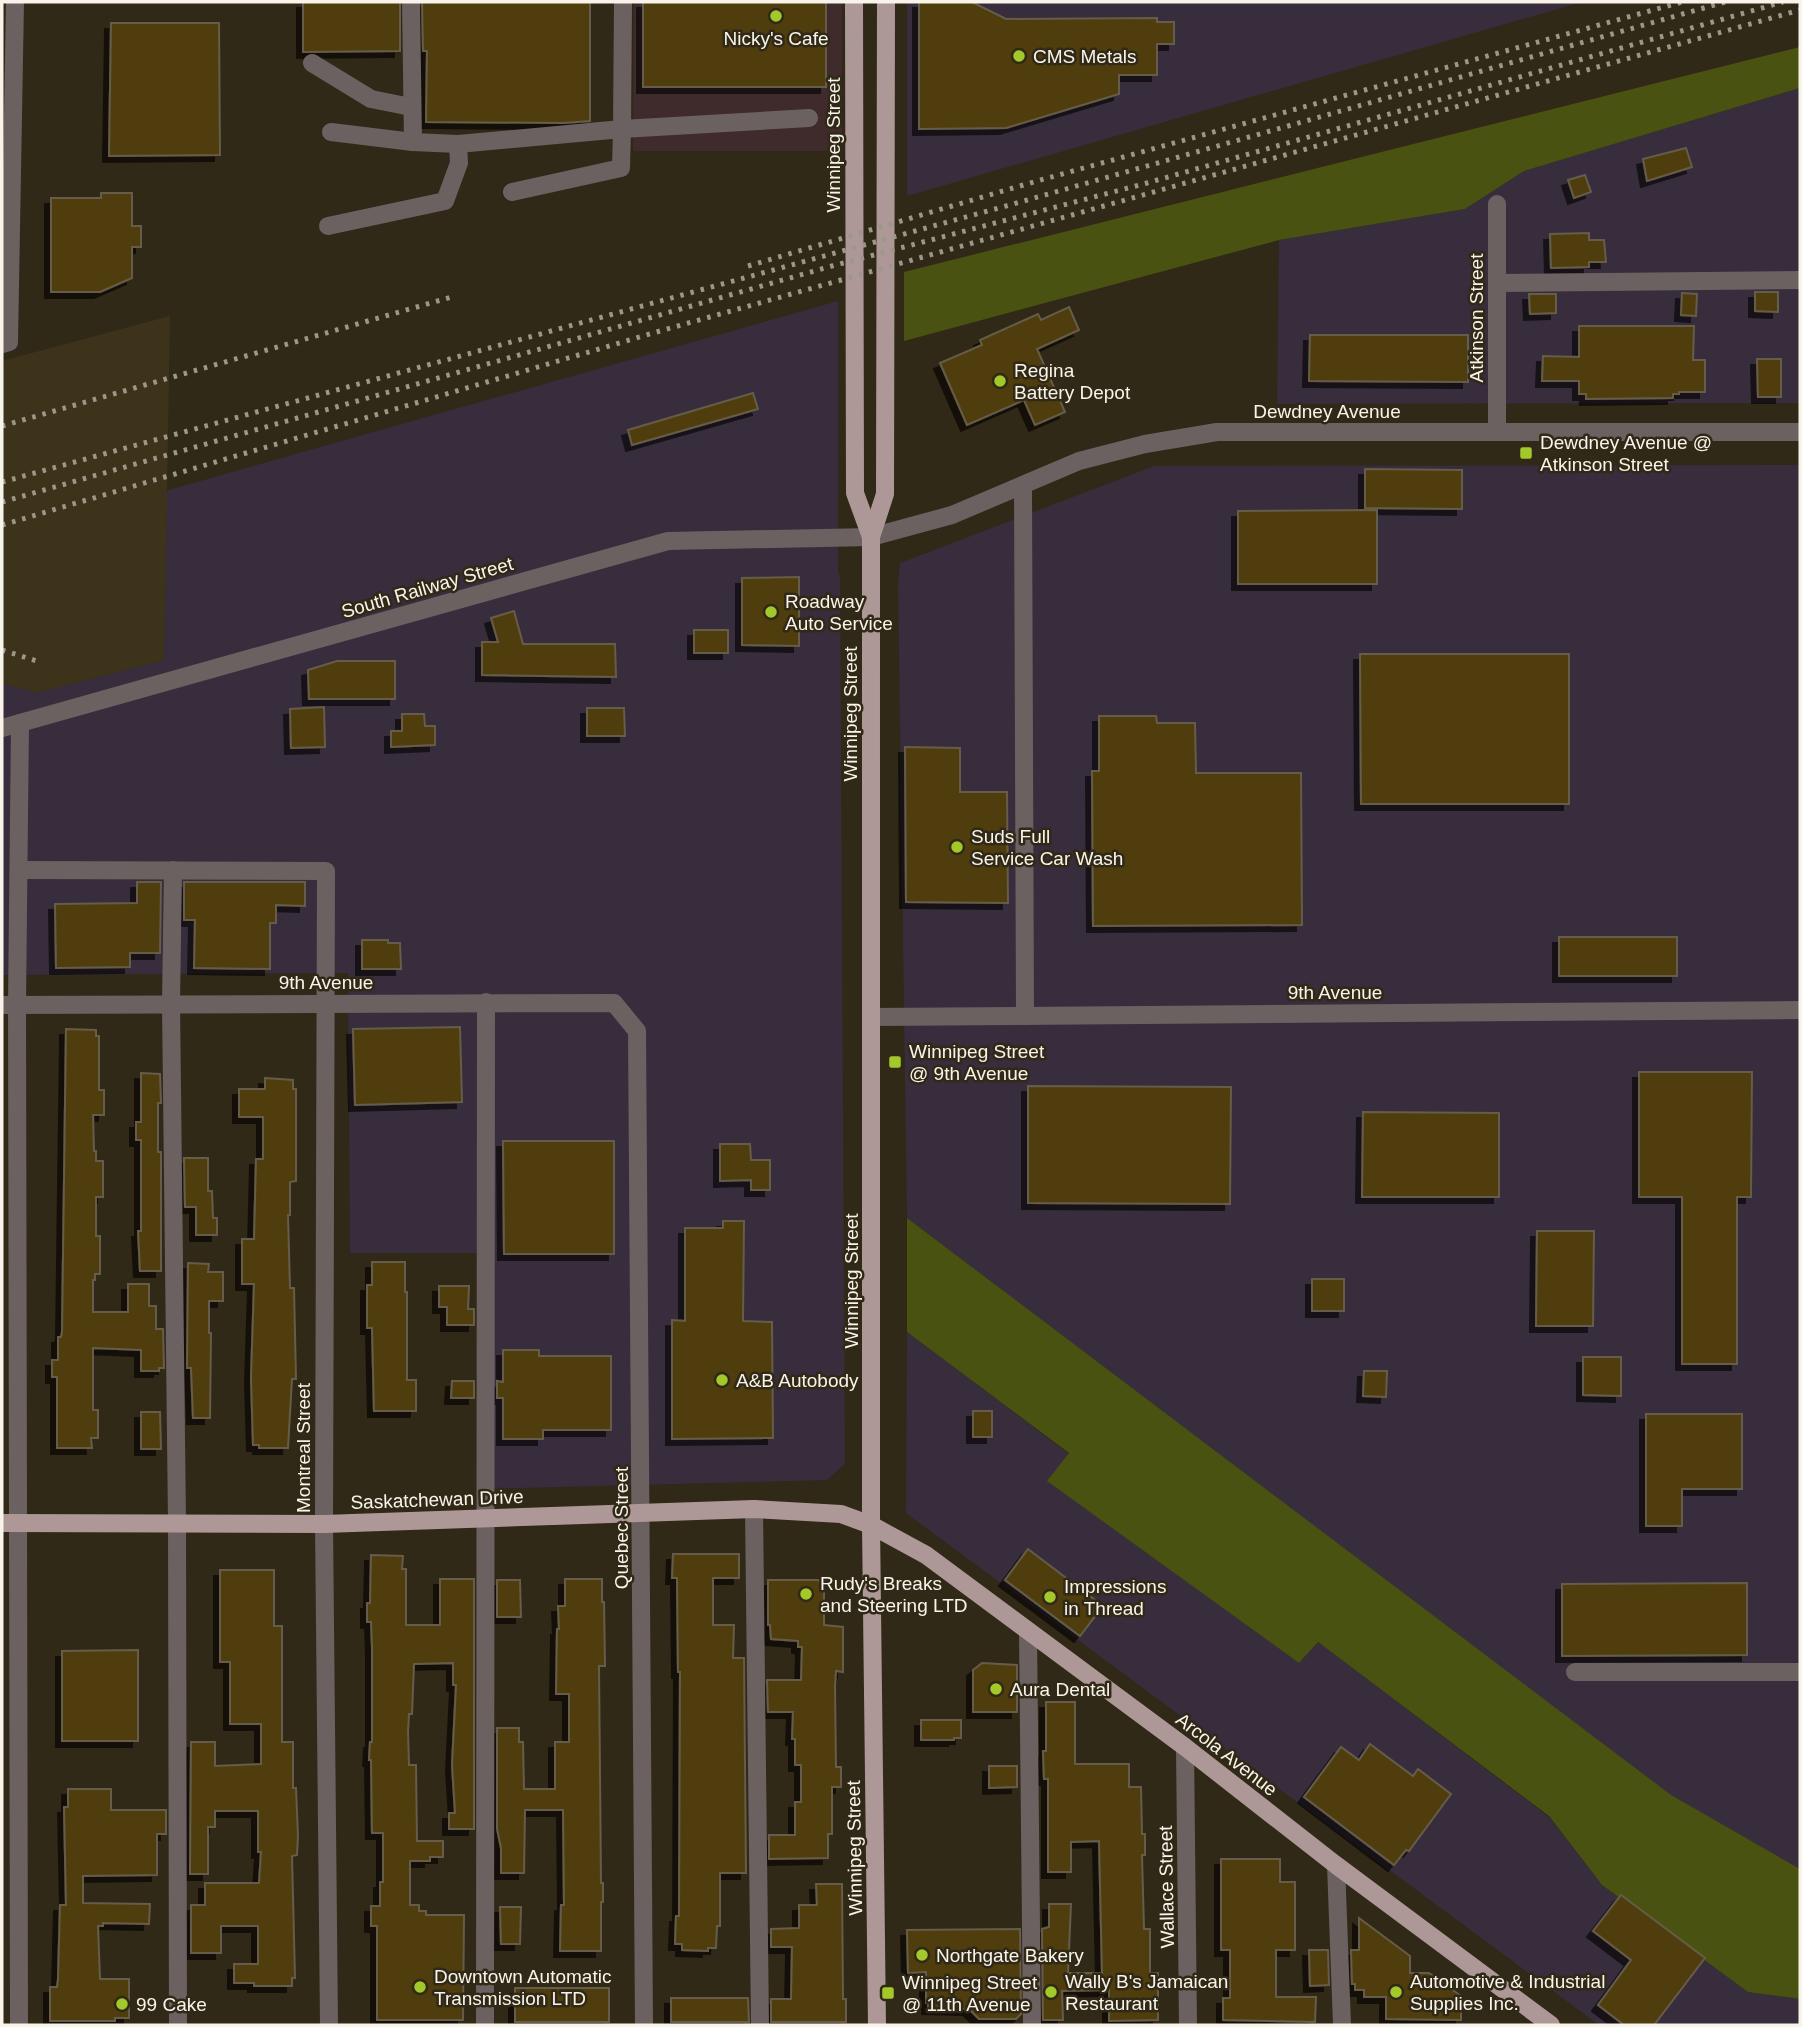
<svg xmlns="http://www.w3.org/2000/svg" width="1802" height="2027" font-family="Arial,sans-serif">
	<defs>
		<filter id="shadow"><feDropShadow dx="-6" dy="6" stdDeviation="0" flood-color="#0009"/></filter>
	</defs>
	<rect width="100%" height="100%" fill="#312917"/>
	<path fill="#3f2b2c" d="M634 2H842V151H633Z"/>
	<g fill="#372d3c">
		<path d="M907 2H1582L907 196Z"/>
		<path d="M1800 88V403L1277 404 1279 240 1465 209 1524 171Z"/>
		<path d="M838 301V572L840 576 845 1464 827 1480 483 1489V1253H350L348 973 2 975V537Z"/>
		<path d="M1800 465V1869L1671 1796 907 1218 898 583 900 563 1154 466Z"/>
		<path d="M907 1332 1069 1454 1048 1481 1299 1663 1318 1642 1549 1817 1602 1885 1748 1992 1800 1999V2025H1599L906 1513Z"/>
	</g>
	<path fill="#3d331a" d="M170 316 164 660 36 693 2 683V361Z"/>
	<g fill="#495211">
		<path d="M1800 47V88L1524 171 1465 209 1279 240 904 341V272Z"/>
		<path d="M907 1218 1671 1795 1800 1869V1999L1748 1992 1602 1885 1549 1816 1318 1642 1299 1663 1047 1481 1069 1453 907 1332Z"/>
	</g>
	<g fill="#503e0a" stroke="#655c49" stroke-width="2" filter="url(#shadow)">
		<path d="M303 2H400V51L303 52Z"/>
		<path d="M422 2H590V121L564 123 426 122 427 51H423Z"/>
		<rect x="643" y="2" width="183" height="85"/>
		<path d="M919 2H972L1006 19 1157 18V22H1174V44H1157V75H1119V94L1006 128 919 129Z"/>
		<path d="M111 23H219L220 155 109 156Z"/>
		<path d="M1686 148 1692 167 1647 181 1643 159Z"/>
		<path d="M1585 175 1591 192 1574 198 1568 180Z"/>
		<path d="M101 193H132V226H141V247H132V278L100 292H51V198H101Z"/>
		<path d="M1589 233V240H1604L1606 262H1589V267L1551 268 1550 234Z"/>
		<path d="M1755 292H1778V312L1755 311Z"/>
		<path d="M1682 293 1697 294 1696 316 1681 315Z"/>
		<path d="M1529 294H1556V313L1530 314Z"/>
		<path d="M1069 307 1079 330 1037 349 1065 412 1035 425 1024 400 967 425 940 363 982 345 980 340 1038 314 1041 320Z"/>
		<path d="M1579 326H1694L1693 360H1705V392H1679V394H1673V398L1586 399V394H1579V381H1542L1543 356 1579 357Z"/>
		<path d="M1310 335H1468V382L1309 381Z"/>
		<path d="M1757 359H1781V397H1758Z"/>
		<path d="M753 393 758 409 632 445 628 430Z"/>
		<path d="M1365 469 1462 470V509L1365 508Z"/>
		<path d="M1377 510V584H1238V511Z"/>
		<path d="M799 577V646L742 645V578Z"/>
		<path d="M514 611 523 644H615L616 677 482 675V642H498L491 618Z"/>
		<rect x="694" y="630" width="34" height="23"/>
		<path d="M1360 654H1569V804H1361Z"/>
		<path d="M337 661H395V699H309L308 670Z"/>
		<path d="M324 707 325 747 291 748 290 709Z"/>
		<path d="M587 708H624L625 736H587Z"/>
		<path d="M402 714H424L425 726H435V745L391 747V731H402Z"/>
		<path d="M1099 716H1156L1157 723H1195L1196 773H1301L1302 925 1093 926 1092 771H1099Z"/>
		<path d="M905 747 960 748V792H1007L1008 903 906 902Z"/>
		<path d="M137 882H161L160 953H130V967L56 968 55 904 137 903Z"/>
		<path d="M184 882H305V906L276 905V923H270V969L194 968 195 920H184Z"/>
		<rect x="1559" y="937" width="118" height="39"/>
		<path d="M362 940H388V943H400L401 969H362Z"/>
		<path d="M460 1027 462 1102 355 1105 353 1029Z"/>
		<path d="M66 1029 96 1030V1036H99V1090H104V1115H93L94 1151H96V1161H103V1197H96V1236H100V1274H95V1280H93V1312H128V1284H149V1306H156V1329H163L164 1368H159V1371H141V1350L93 1348V1410H98V1438H91L92 1448H57V1377H52V1360H58V1337H61L62 1332Z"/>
		<path d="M1639 1072H1752L1751 1197H1737V1364H1682V1197H1639Z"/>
		<path d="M141 1073 160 1074 161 1103H158V1152H161V1271H140L138 1231H141V1140H136V1122H141Z"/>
		<path d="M265 1078 293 1080V1089H296V1181L290 1182V1215H288L290 1288H294L296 1379H292L288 1448H259V1445H253L251 1378 254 1284H242V1239H254L256 1159H263V1117H239V1089H265Z"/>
		<path d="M1028 1086 1231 1087 1230 1204 1028 1203Z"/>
		<path d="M1363 1112 1499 1113V1197H1362Z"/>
		<path d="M503 1141H614V1254H504Z"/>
		<path d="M720 1144H750L751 1160H770V1190H751V1180L720 1181Z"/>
		<path d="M184 1158H208V1191H212L213 1218H217V1235H196V1207H185Z"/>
		<path d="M723 1221H744L743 1321 772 1322 773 1438 672 1439V1320L685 1321V1228H723Z"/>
		<path d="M1537 1231H1594L1593 1326H1536Z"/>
		<path d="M372 1262H405V1292H407V1380H416V1411H374L372 1328H367V1285H372Z"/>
		<path d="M188 1263 209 1264 208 1272H223V1301H209V1333H211L210 1418H193L191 1368H187Z"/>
		<rect x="1312" y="1279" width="32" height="32"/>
		<path d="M439 1286H469L468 1309H474V1325H447V1307H439Z"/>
		<path d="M503 1350H539V1356H611V1430H543V1439H503V1398H497V1381L503 1382Z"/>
		<path d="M1583 1357H1621V1396L1583 1395Z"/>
		<path d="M1364 1371H1387L1386 1397 1363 1396Z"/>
		<path d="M452 1381H474V1398H451Z"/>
		<rect x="973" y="1411" width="19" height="26"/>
		<path d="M141 1412H160L161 1449H141Z"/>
		<path d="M1646 1414H1742V1489H1682V1526H1646Z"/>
		<path d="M1028 1549 1103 1606 1080 1636 1005 1580Z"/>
		<path d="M673 1554H739V1578H713V1625H734L733 1658H744L746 1873H720V1926H717L716 1948H708V1951L682 1950V1944H675L676 1916H679L680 1672H678L677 1578H672Z"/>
		<path d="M371 1555 403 1556 402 1569H406V1625H440V1579H474V1829H449V1813H455L452 1765 456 1685H453V1663L414 1664 412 1714H409L408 1732 409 1765H416L417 1841H443V1857H430V1861H410V1905H419V1911H426V1915H464L463 2020H377V1926H371V1906H380V1882H383V1833H372L371 1760H369L370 1742H372V1647L371 1622H367V1603H370Z"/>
		<path d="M220 1570H274V1626H282V1742H293V1788H296L298 1836 297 1855 292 1856 295 1978H292V1986H254V1983H234V1964H258V1926H221V1953H191V1905H205V1883H259L261 1852H258V1811H215V1827H208V1874H190L191 1742H215V1766L261 1764V1724H230V1662H220Z"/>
		<path d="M565 1579H602V1602H604L605 1666H599L601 1883H603V1902H601V1951H560L561 1905H564L563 1810H525L524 1873H501V1848L497 1829V1728H519V1742H523L524 1789H555V1742H569V1694H556L557 1629H559L558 1606H565Z"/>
		<path d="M497 1580H520L521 1617H497Z"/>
		<path d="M768 1580H818L824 1586V1625L843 1627V1672L836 1671 835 1686 836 1767H841V1787H832V1834H828V1858L769 1859V1835H795V1802H801V1765H795V1739H792L793 1712H768L767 1680H801L802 1647H798V1641L771 1639 770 1625H768Z"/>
		<path d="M1747 1583V1655L1562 1656V1584Z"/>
		<path d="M138 1650V1741H62V1651Z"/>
		<path d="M982 1663 1017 1665V1712H973V1670Z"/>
		<path d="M1046 1702H1075V1764H1129V1787H1141L1142 1834H1145V1855H1142L1144 1929H1150V1973H1158V2020L1109 2021V1990L1062 1991 1063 2020H1043L1042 1929 1049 1927V1904H1071L1068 1973H1102L1099 1841 1071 1842V1872H1048V1779H1044L1043 1751H1046Z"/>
		<path d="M921 1720H961V1738H954V1740H921Z"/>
		<path d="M1370 1744 1413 1776 1418 1769 1451 1794 1409 1851 1406 1850 1394 1865 1304 1797 1341 1747 1359 1760Z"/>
		<path d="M989 1766H1017V1787L989 1788Z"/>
		<path d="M68 1789H111V1810H166V1834H157V1875L83 1876V1903L150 1904 149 1924 103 1923V1926H98L100 1979H129V2018H115V2021H50V1987H57L58 1979 60 1905H66L64 1807H68Z"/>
		<path d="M1221 1859H1280V1882H1295V1950H1276V1997H1316L1315 2022 1223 2020V1998H1230V1950H1221Z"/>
		<path d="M816 1884H842L843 1999H846V2022H771V1999H791L792 1947H771V1929L799 1928V1905H817Z"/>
		<path d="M1621 1895 1705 1958 1654 2025H1624L1598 2005 1631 1960 1593 1931Z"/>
		<path d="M500 1907H521L520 1944H501Z"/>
		<path d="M1359 1918 1410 1956V1973H1429L1461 1996V2020L1386 2019V1997H1364V1990H1355V1984H1352L1351 1950H1359Z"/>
		<path d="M1020 1929 1021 2014 1016 2019H979L969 2009 928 2008V2003H926V1972L908 1973 907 1930Z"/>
		<path d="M1309 1950H1328L1329 1985 1310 1986Z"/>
		<rect x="515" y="1988" width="94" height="34"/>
		<path d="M671 1998H748L749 2022H671Z"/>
	</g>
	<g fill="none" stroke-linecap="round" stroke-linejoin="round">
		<g stroke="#6c6161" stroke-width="18">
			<path d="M411 2 413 142 458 144 622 129 621 168 512 192"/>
			<path d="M623 2 622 129 809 118"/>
			<path d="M312 63 371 99 411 107"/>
			<path d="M331 132 413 142"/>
			<path d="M1497 204V432"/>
			<path d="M328 226 445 201 459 163 458 144"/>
			<path d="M1497 283 1800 280"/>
			<path d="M2 344 9 342 15 2"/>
			<path d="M1023 487 1025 1016"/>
			<path d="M2 728 668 541 871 537 952 515 1079 461 1145 444 1217 432H1800"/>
			<path d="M20 870 326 871 324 1524 329 2025"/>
			<path d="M173 870 171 1003 177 1523 178 2025"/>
			<path d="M2 1005 614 1003 637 1031 644 2025"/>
			<path d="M871 1017 1800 1010"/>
			<path d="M754 1509 760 2025"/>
			<path d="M1028 1631 1032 2025"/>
			<path d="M1575 1672H1800"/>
			<path d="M1185 1747 1188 2025"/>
			<path d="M1336 1865 1342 2025"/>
			<path d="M19 2025 17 1005 20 723"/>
			<path d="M485 2025 486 1002"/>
		</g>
		<g stroke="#ae9897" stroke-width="18">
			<path d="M854 2 855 493 871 537"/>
			<path d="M2 1523 324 1524 754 1509 841 1514 871 1525 926 1555 1185 1747 1336 1865 1551 2025"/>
			<path d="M877 2025 871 1525V537L885 494 886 2"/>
		</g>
		<g stroke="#9d9789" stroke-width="5" stroke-dasharray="3.5 7" stroke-linecap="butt">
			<path d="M748 266 1037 181 1682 2"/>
			<path d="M2 426 455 296"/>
			<path d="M2 482 1006 206 1725 2"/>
			<path d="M2 502 832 266 1147 183 1783 2"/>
			<path d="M2 525 660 331 1800 10"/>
			<path d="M2 650 40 662"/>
		</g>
	</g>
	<g fill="#a2c929" stroke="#312917" stroke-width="2.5">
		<circle cx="776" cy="16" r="7"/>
		<circle cx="1019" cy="56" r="7"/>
		<circle cx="1000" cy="381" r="7"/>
		<rect x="1519" y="446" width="14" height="14" rx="3.5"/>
		<circle cx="771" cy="612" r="7"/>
		<circle cx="957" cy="847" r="7"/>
		<rect x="888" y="1055" width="14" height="14" rx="3.5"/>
		<circle cx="722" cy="1380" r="7"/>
		<circle cx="806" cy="1594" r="7"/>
		<circle cx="1050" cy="1597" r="7"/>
		<circle cx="996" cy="1689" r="7"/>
		<circle cx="922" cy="1955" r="7"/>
		<circle cx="420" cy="1987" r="7"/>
		<circle cx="1051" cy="1992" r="7"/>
		<circle cx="1396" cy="1992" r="7"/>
		<rect x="881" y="1986" width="14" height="14" rx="3.5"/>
		<circle cx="122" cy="2004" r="7"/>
	</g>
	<g text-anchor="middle" stroke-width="5" stroke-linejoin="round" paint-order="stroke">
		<g font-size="19" fill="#f9f4e9" stroke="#312917" text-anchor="start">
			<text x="776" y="45" text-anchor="middle">Nicky's Cafe</text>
			<text x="1033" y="63">CMS Metals</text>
			<text x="1014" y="377">Regina<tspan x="1014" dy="22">Battery Depot</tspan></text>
			<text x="1540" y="449">Dewdney Avenue @<tspan x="1540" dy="22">Atkinson Street</tspan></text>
			<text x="785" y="608">Roadway<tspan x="785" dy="22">Auto Service</tspan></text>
			<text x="971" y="843">Suds Full<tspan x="971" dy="22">Service Car Wash</tspan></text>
			<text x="909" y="1058">Winnipeg Street<tspan x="909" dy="22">@ 9th Avenue</tspan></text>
			<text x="736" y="1387">A&amp;B Autobody</text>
			<text x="820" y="1590">Rudy's Breaks<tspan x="820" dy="22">and Steering LTD</tspan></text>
			<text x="1064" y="1593">Impressions<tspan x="1064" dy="22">in Thread</tspan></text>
			<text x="1010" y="1696">Aura Dental</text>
			<text x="936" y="1962">Northgate Bakery</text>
			<text x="434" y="1983">Downtown Automatic<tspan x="434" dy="22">Transmission LTD</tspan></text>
			<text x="1065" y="1988">Wally B's Jamaican<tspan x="1065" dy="22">Restaurant</tspan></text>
			<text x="1410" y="1988">Automotive &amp; Industrial<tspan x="1410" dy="22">Supplies Inc.</tspan></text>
			<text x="902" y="1989">Winnipeg Street<tspan x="902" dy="22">@ 11th Avenue</tspan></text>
			<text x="136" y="2011">99 Cake</text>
		</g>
		<g font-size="19" fill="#f9f4e9" stroke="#312917">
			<text transform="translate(833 145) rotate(-90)" y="7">Winnipeg Street</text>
			<text transform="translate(1476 318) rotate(-90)" y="7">Atkinson Street</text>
			<text x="1327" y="418">Dewdney Avenue</text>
			<text transform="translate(427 587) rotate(-16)" y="7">South Railway Street</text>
			<text transform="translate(850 714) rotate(-90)" y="7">Winnipeg Street</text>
			<text x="326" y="989">9th Avenue</text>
			<text x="1335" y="999">9th Avenue</text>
			<text transform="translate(851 1281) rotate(-90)" y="7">Winnipeg Street</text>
			<text transform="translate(303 1448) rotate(-90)" y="7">Montreal Street</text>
			<text transform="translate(437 1499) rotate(-2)" y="7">Saskatchewan Drive</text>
			<text transform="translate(621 1528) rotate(-90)" y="7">Quebec Street</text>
			<text transform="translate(1227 1754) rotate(38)" y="7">Arcola Avenue</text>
			<text transform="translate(854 1848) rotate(-91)" y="7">Winnipeg Street</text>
			<text transform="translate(1166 1887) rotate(-91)" y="7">Wallace Street</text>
		</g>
	</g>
	<rect width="1802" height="2027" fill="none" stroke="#f9f4e9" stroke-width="7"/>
</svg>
